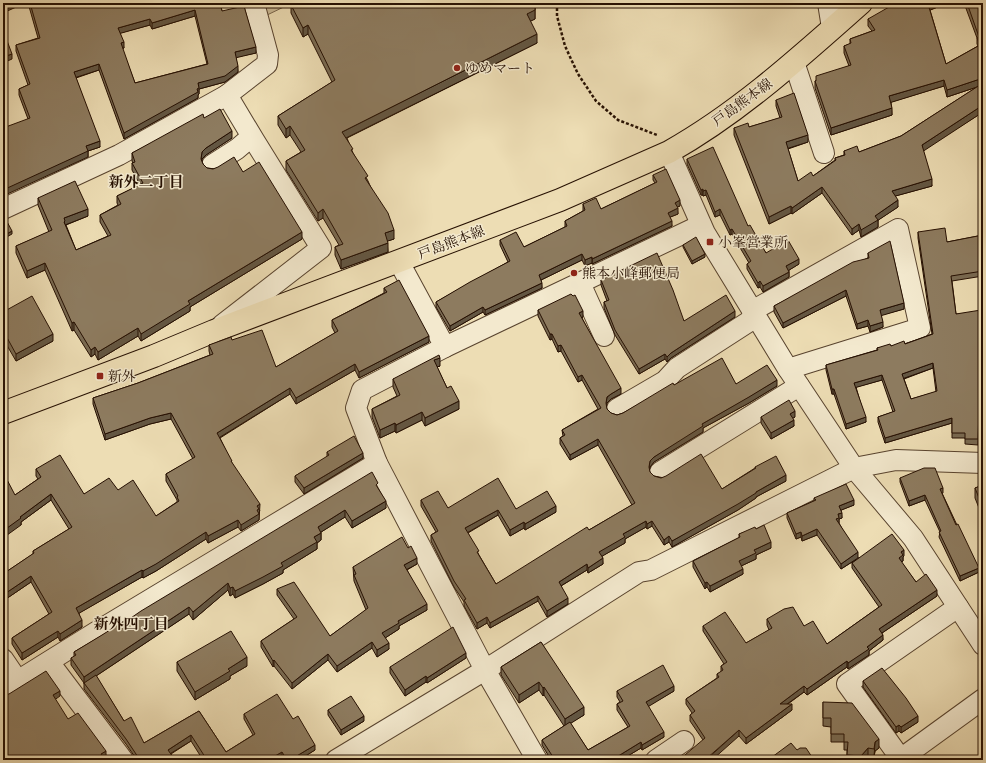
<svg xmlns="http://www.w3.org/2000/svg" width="986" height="763" font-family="'Old Standard TT','Noto Serif JP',serif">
	<rect width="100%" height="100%" fill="#edddb4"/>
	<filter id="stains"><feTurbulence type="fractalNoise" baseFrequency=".005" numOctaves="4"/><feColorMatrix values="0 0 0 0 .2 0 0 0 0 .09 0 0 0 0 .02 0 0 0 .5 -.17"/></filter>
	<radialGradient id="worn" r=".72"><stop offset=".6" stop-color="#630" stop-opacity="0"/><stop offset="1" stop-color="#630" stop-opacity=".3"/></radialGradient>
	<path fill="#cbba96" stroke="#78654c" d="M262 3H292L265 16Z"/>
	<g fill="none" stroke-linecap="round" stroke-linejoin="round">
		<defs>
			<g id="minor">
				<path d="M828 3 832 28"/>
				<path d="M794 62 824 153"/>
				<path d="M227 95 267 64 268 55 254 3"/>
				<path d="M669 152 705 233 788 369 854 468 913 538 983 645"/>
				<path d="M212 165 237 149 251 137"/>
				<path d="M3 209 119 155 227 95 254 140 321 248 222 325"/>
				<path d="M399 262 445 347 701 225"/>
				<path d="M580 283 604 336"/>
				<path d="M752 311 898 229 920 328 788 369"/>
				<path d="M445 347 362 390 356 408 377 463 485 670 537 760"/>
				<path d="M617 409 665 381 677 368 756 317"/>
				<path d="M660 472 799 386"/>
				<path d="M3 659 18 681"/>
				<path d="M49 662 123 760"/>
				<path d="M3 690 96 632 377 463"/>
				<path d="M901 759 847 684 958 607"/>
				<path d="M336 760 485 670 639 572 651 570 854 468 896 460 983 463"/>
				<path d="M656 760 684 741"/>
				<path d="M899 760 983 699"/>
			</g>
			<path id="major" d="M3 413 154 356 214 331 560 200 669 152C740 112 800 57 861 3"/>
		</defs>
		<use href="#minor" stroke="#58432e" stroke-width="22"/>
		<use href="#major" stroke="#261002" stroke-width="24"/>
		<path stroke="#261002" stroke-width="2.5" stroke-dasharray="3 2" stroke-linecap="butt" d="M557 3V16L565 46 578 74 596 101 618 120 657 135"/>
		<use href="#minor" stroke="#f3e9ce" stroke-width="20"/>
		<use href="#major" stroke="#edddb4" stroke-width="22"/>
	</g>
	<g fill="#796a52" stroke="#261002" fill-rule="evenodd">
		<path d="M28 3H220L222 11 256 53 236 57 238 72 225 82 199 89V94L198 95V98L124 139 99 70 76 78 100 147 88 151V157L28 119 19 95V89L28 85 16 51V45L38 38ZM195 16 207 64 135 83 122 49 124 48 120 33 150 25 152 29Z"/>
		<path d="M294 3H535V19L530 21 537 43 347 138 353 153 368 181 394 239 387 241 388 252 341 269 335 255V247L339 245 323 218 318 221 286 170V161L301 152 290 135 286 138 278 125V116L332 82 308 34 303 37 291 13V5Z"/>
		<path d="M940 3V6L930 10 946 64 978 46 977 44V38L964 3H983V112L923 150 932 186 895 196 898 207 878 220V227L861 237 859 230 852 235 822 193 792 214 791 213 769 224 734 135V128L749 127 780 118 776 106V100L808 142 788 149 798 181 813 176 835 160V158L844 155V151L859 152 901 136 977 87 947 97 944 86 891 102 892 115 831 135 815 88V81L849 66 844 53V46L850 44V39L872 31 868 26V19Z"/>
		<path d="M204 118 232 138 206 155 202 159V161L203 164 207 168 243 172 302 239 190 307V311L141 341 138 336 98 360 95 354 91 357 74 330 72 331 45 270 27 278 16 253V246L49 232 38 205V198L88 216 66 225 76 250 108 236 100 222V215L118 205 117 203V196L140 185 132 170V163H133L132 161V153Z"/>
		<path d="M687 159 748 226 766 253 799 264 789 270V277L763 292 760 287 758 288 747 269V264L749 263 732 234 730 235 720 215 715 217 706 195 703 196V195H701L687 164Z"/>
		<path d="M653 175 680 206 677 207 678 214 670 217 672 226 592 264V263L585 266 582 260 541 280 542 288 485 315 483 312 450 331 436 307V302L508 262 500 245V240L524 247 565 227V221L583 211V204L601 209 655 183 653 180Z"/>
		<path d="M918 232 947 242 983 235V276L952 281 956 314 983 315V415H979L978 445 965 444V438H952V423L885 443 878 422V417L893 412 882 380 856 387 866 422 846 429 834 394H832L826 370V365L877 350V348L905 344 932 334 918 238ZM933 368 936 392 911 399 904 379Z"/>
		<path d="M683 245 705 257 692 264 683 247Z"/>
		<path d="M868 253 904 309 881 315 883 327 870 332 868 326 857 329 846 296 783 328 774 312V306L868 258Z"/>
		<path d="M601 280 684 321 735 317 671 358 667 362 665 359 639 374 615 335 604 308V302L607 301 601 285Z"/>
		<path d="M384 288 429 342 359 378 355 370 296 404 290 394 220 438 232 463 260 511H259V520L241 531 238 527 208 543 206 539 156 571 143 578 142 577 79 613 82 627 60 641 58 637 22 660 12 644V638L49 614 31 582 3 601V574L33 554V551L69 529 51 500 21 522V525L15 495 38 479 36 476V469L84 494 118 490 156 516 177 502V500L166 481V474L193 459 171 419 150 424 105 440 93 404V398L138 383 210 355 209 351V345L232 340 276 367 335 333 332 327V320L384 293Z"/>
		<path d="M538 310 583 317 582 318 621 394 611 399 607 403 606 406 607 409 611 413 617 415 623 413 674 385 736 384 777 386 749 403 703 428V432L654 462 650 467 649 469 650 472 654 476 722 489 755 468V467L786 481 756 497V498L738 510 672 547 669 542 664 545 652 526 647 529 646 527 625 539V543L602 556 603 564 588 573 587 570 561 586 568 604 547 617 538 601 490 628 487 623 477 629 464 606V602L454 587 431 541V535L436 532 421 506V500L448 508 516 509 556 512 525 530 524 528 510 536 498 515 468 533 479 555 496 584 632 505 598 445 570 460 560 444V438L563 436 562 430 598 409 582 380 578 382 561 351 558 352 552 339 550 340 538 316Z"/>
		<path d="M3 312 53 341 16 361 5 342Z"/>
		<path d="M440 366 437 367 447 388 459 409 425 426 422 420 396 433 395 431 380 438 372 417V409L397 396 393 387V379Z"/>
		<path d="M761 417H795L792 418 794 426 771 439 761 423Z"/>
		<path d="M327 452 363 458 304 494 295 482V476L327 457Z"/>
		<path d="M900 478 943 493H942L979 572 960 581 939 537 940 532 925 500 909 506 900 482Z"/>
		<path d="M983 485V518L975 498V488Z"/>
		<path d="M378 489 386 508 352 528 345 517 321 532V540L317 543V549L283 570V573L263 584 235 598 233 594 230 596 228 590 193 620 189 614 96 676 124 721 144 743 199 711 226 752 253 735 244 719V714L293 719 315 750 299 760H283L282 757 277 760H203L191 741 171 754 175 760H137L126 744 84 689V683L71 665V658L74 657V652L125 622Z"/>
		<path d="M814 498 854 505 841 510 842 518 839 519V523L858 558 904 556 903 557V561L901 562 916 582 937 596 882 633 883 640 869 651V655L848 669 847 667 807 695 804 692 788 704 792 710 746 744 739 736 703 740 690 721V715L692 713 686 704V699L717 678V674L721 672V666L724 664 703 631V626L746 643 769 630 767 625V619L804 626 827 644 879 607 852 568V563L857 559 841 569 817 535 802 541 801 537 796 539 787 518V513L814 501Z"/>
		<path d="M756 529 771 548 756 555V559L741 566 743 574 710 592 707 587 705 589 693 567V561L739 538V534Z"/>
		<path d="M417 564 407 570 427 610 399 626V629L385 638 389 649 377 657 372 648 337 672 328 660 292 689 274 666 273 667 261 647V641L294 619 277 595V589L330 636 366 610 354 581 353 567Z"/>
		<path d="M541 642 584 715 570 723 588 750 628 727 617 710V704L620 702 617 697V691H674L648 706 664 737 642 750 641 748 621 760H551L542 745V740L564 726 544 695 543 696 539 690 519 703 501 675V667Z"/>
		<path d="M466 658 427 683 426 682 405 696 390 673V667Z"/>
		<path d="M177 662 247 666 230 676V679L195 700 177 671Z"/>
		<path d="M863 681 918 722 901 733 899 731 896 733 863 687Z"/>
		<path d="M823 702 879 748 875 751 874 757 868 756 865 760H847V750H844V742H831V727L823 726Z"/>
		<path d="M328 710 364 721 341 735 328 715Z"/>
	</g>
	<g fill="#635642" stroke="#261002">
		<path d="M12 3H25L3 13V7Z"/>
		<path d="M535 3V19L527 23V14Z"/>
		<path d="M931 3H940V6L928 11V4Z"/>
		<path d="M195 10V16L152 29V23Z"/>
		<path d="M150 19V25L118 34V28Z"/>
		<path d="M308 25V34L303 37V28Z"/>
		<path d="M537 34V43L342 140V132Z"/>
		<path d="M124 42V48L121 49V43Z"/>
		<path d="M256 47V53L235 58V52Z"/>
		<path d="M12 54V59L3 63V57Z"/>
		<path d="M99 64V70L74 78V72Z"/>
		<path d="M238 66V72L225 82 199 89V94L198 95V98L124 139V133L197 89 198 83Z"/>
		<path d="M983 78V85L947 97V90Z"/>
		<path d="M944 80V86L889 103V96Z"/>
		<path d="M983 105V112L922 152V145Z"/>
		<path d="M892 108V115L831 135V128Z"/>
		<path d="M290 126V135L286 138V129Z"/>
		<path d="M232 131V138L206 155 202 159 201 166V159L202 152 206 148Z"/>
		<path d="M808 135V142L786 149V142Z"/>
		<path d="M100 141V147L88 151V157L3 196V190L86 146Z"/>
		<path d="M932 179V186L892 197V191Z"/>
		<path d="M822 187V193L792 214V208Z"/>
		<path d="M703 189V195H701V190Z"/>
		<path d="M706 190V195L703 196V191Z"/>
		<path d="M680 200V206L675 208V203Z"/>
		<path d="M898 200V207L877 221 878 220V227L861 237V230L875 216Z"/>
		<path d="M791 206V213L769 224V217Z"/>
		<path d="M678 208V214L668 218V213Z"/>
		<path d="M88 209V216L65 225V228L64 218Z"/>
		<path d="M323 209V218L318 221V213Z"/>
		<path d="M720 209V215L715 217V212Z"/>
		<path d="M672 221V226L592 264V259Z"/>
		<path d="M859 224V230L852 235V229Z"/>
		<path d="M732 229V234L730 235V230Z"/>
		<path d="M394 230V239L385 242V233Z"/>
		<path d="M12 231V234L3 239V236Z"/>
		<path d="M302 232V239L190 307V311L141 341V334L188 301Z"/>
		<path d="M388 243V252L341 269V260Z"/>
		<path d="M582 254V260L539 281V275Z"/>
		<path d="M705 254V257L692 264V261Z"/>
		<path d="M592 257V263L585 266V260Z"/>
		<path d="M799 259V264L786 272V266Z"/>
		<path d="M45 263V270L27 278V271Z"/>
		<path d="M789 272V277L763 292V286Z"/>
		<path d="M760 281V287L758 288V283Z"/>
		<path d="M542 283V288L485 315V310Z"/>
		<path d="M846 290V296L783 328V323Z"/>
		<path d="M904 303V309L880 316V310Z"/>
		<path d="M483 307V312L450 331V326Z"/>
		<path d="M583 311V317L579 319V313Z"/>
		<path d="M735 311V317L671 358 667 362V357L671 353Z"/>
		<path d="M868 320V326L857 329V324Z"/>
		<path d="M74 322V330L72 331V323Z"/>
		<path d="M883 322V327L870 332V326Z"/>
		<path d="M138 328V336L98 360V352Z"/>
		<path d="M5 334V342L3 343V335Z"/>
		<path d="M53 334V341L16 361V354Z"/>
		<path d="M550 334H552V339L550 340Z"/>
		<path d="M429 336V342L359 378V372Z"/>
		<path d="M561 345V351L558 352V346Z"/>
		<path d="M95 347V354L91 357V350Z"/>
		<path d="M665 354V359L639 374V369Z"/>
		<path d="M440 358V366L434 368V360Z"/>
		<path d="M933 363V368L902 379V374Z"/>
		<path d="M355 364V370L296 404V398Z"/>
		<path d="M582 375V380L578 382V377Z"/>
		<path d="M882 375V380L854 388V383Z"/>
		<path d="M777 380V386L749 403 703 428V432L654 462 650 467 649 473V467L650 461 654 457 702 424Z"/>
		<path d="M290 388V394L217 439V433Z"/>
		<path d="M621 388V394L611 399 607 403 606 409V403L607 397 611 394Z"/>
		<rect x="832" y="389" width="2" height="5"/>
		<path d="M459 401V409L425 426V418Z"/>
		<path d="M795 411V417L790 420V414Z"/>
		<path d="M422 412V420L396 433V425Z"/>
		<path d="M171 413V419L150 424 105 440V434L150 418Z"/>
		<path d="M866 417V422L846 429V424Z"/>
		<path d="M952 418V423L885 443V438Z"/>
		<path d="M794 420V426L771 439V433Z"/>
		<path d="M395 423V431L380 438V430Z"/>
		<path d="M598 439V445L570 460V455Z"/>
		<path d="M363 453V458L304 494V488Z"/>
		<path d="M786 475V481L756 497V498L738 510 672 547V541L756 492Z"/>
		<path d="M943 488V493L940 494V489Z"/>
		<path d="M51 494V500L21 522V525L3 538V531L20 517Z"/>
		<path d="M925 495V500L909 506V501Z"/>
		<path d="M854 500V505L839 511V506Z"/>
		<path d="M386 501V508L352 528V521Z"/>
		<path d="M260 504 259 520 241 531V525L257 506Z"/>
		<path d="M556 506V512L525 530V524Z"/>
		<path d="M345 510V517L318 534V527Z"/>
		<path d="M498 510V515L465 534V528Z"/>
		<path d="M842 513V518L839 519V523L836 525V519L838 514Z"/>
		<path d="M238 520V527L208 543V536Z"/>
		<path d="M646 521V527L625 539V543L599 558V552L623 534Z"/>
		<path d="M652 521V526L647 529V524Z"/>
		<path d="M524 522V528L510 536V530Z"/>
		<path d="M817 529V535L802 541V536Z"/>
		<path d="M206 532V539L156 571 143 578V571Z"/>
		<path d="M801 532V537L796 539V534Z"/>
		<path d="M321 533V540L317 543V549L283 570V573L263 584 235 598V591L281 563 314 537Z"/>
		<path d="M669 536V542L664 545V540Z"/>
		<path d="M771 542V548L756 555V559L739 567V561L754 550Z"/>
		<path d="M904 550V556L903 557V561L899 564V558L901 552Z"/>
		<path d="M858 552V558L841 569V564Z"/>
		<path d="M417 558V564L404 571V565Z"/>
		<path d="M603 558V564L588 573V568Z"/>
		<path d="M587 564V570L559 587V582Z"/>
		<path d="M979 568V572L960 581V576Z"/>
		<path d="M743 569V574L710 592V586Z"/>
		<path d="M142 570V577L76 615V608Z"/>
		<path d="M31 576V582L3 601V595Z"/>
		<path d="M707 582V587L705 589V583Z"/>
		<path d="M228 583V590L193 620V612Z"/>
		<path d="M233 587V594L230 596V588Z"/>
		<path d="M937 590V596L879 635V629Z"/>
		<path d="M538 596V601L490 628V623Z"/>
		<path d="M568 598V604L547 617V611Z"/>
		<path d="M427 604V610L399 626V629L382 640V633L398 621Z"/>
		<path d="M189 607V614L84 684V677Z"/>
		<path d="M487 617V623L477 629V623Z"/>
		<path d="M82 620V627L60 641V634Z"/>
		<path d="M58 631V637L22 660V653Z"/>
		<path d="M883 635V640L869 651V655L848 669V663L867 647Z"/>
		<path d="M372 642V648L337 672V666Z"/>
		<path d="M389 643V649L377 657V650Z"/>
		<path d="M466 653V658L427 683V678Z"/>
		<path d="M328 654V660L292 689V683Z"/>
		<path d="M247 657V666L230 676V679L195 700V692L228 669Z"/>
		<path d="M274 660V666L273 667V661Z"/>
		<path d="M847 661V667L807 695V689Z"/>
		<path d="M426 676V682L405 696V690Z"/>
		<path d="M539 682V690L519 703V695Z"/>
		<path d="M674 686V691L646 708V702Z"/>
		<path d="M804 686V692L780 709V704Z"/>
		<path d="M544 687V695L543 696V688Z"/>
		<path d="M60 691V696L53 701V695Z"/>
		<path d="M792 704V710L746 744V738Z"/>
		<path d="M584 707V715L565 727V719Z"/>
		<path d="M364 716V721L341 735V730Z"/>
		<path d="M918 716V722L901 733V727Z"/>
		<path d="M899 725V731L896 733V727Z"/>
		<path d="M739 730V736L712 760H706Z"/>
		<path d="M664 732V737L642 750V745Z"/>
		<path d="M191 735V741L168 755V750Z"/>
		<path d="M879 739V748L875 751 874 757 875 742Z"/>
		<path d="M641 742V748L621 760H615V758Z"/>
		<path d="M315 745V750L299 760H290Z"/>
		<path d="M868 748V756L865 760H861V756Z"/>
		<path d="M106 751V756L103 758V760H98L101 754Z"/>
		<path d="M282 752V757L277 760H268Z"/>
	</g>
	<g fill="#8d7b5f" stroke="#261002" fill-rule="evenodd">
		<path d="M3 3H12L3 7Z"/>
		<path d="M30 3H220L222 11 244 6 256 47 235 52 238 66 225 76 198 83 199 88 197 89 198 92 124 133 99 64 74 72 100 141 86 146 88 151 3 190V128L30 118 19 89 30 84 16 45 40 38ZM195 10 208 64 135 83 121 43 124 42 118 28 150 19 152 23Z"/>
		<path d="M294 3H535V10L527 14 537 34 342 132 353 149 351 150 368 176 365 178 388 213 394 230 385 233 388 243 341 260 335 247 343 244 323 209 318 213 286 161 305 150 290 126 286 129 278 116 335 80 308 25 303 28 291 5Z"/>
		<path d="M896 3H931L928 4 946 64 980 45 977 38 979 37 967 3H983V78L947 90 944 80 889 96 892 108 831 128 815 81H816V76L851 65 844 46 851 43 850 39 875 30 868 19Z"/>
		<path d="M3 30 12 54 3 57Z"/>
		<path d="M983 83V105L922 145 932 179 892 191 898 200 875 216 878 220 861 230 859 224 852 229 822 187 792 208 791 206 769 217 734 128 748 123 749 127 782 117 776 100 794 93 808 135 786 142 798 181 811 172 813 176 836 160 835 158 845 155 844 151 857 146 859 152 901 136Z"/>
		<path d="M220 109 232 131 206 148 202 152 201 159 203 164 207 168 213 169 218 167 234 157 243 172 259 162 302 232 188 301 190 304 141 334 138 328 98 352 95 347 91 350 74 322 72 323 45 263 27 271 16 246 52 230 38 198 75 181 88 209 64 218 65 221 64 222 76 250 111 235 100 215 121 204 117 196 143 183 132 163 135 162 132 153 203 114 204 118Z"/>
		<path d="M713 147 748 226 750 225 766 253 788 240 799 259 786 266 789 272 763 286 760 281 758 283 747 264 751 261 732 229 730 230 720 209 715 212 706 190 703 191V189L701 190 687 159Z"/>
		<path d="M666 169 680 200 675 203 678 208 668 213 672 221 592 259V257L585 260 582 254 539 275 542 283 485 310 483 307 450 326 436 302 470 282 510 261 500 240 516 232 524 247 567 226 565 221 585 210 583 204 596 198 601 209 657 182 653 175Z"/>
		<path d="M5 218 12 231 3 236V219Z"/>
		<path d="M945 228 947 242 983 235V271L951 276 956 314 981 310V315H983V410H979L978 439H965V433H952V418L885 438 878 417 895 411 882 375 854 383 866 417 846 424 834 389H832L826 365 878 350 877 348 890 344 891 346 904 341 905 344 933 334 918 232ZM933 363 937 391 911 399 902 374Z"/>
		<path d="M696 237 705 254 692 261 683 245Z"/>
		<path d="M890 241 904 303 880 310 883 322 870 326 868 320 857 324 846 290 783 323 774 306 853 262 869 258 868 253Z"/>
		<path d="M657 253 673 290 684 321 726 295 735 311 671 353 667 357 665 354 639 369 615 330 604 302 609 300 601 280Z"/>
		<path d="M399 280 429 336 359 372 355 364 296 398 290 388 217 433 232 461H231L260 504 257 506 259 509 257 510 259 514 241 525 238 520 208 536 206 532 156 564 143 571 142 570 76 608 82 620 60 634 58 631 22 653 12 638 52 612 31 576 3 595V574L34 553 33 551 72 527 51 494 20 517 21 518 3 531V472L15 495 41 477 36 469 60 455 84 494 109 478 118 490 133 480 156 516 179 501 177 497 178 496 166 474 195 457 171 413 150 418 105 434 93 398 138 383 213 354 209 345 231 337 232 340 262 330 276 367 338 331 332 320 387 292 384 288Z"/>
		<path d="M571 294 573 296 575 295 583 311 579 313 621 388 611 394 607 397 606 403 607 409 611 413 617 415 623 413 673 383 674 385 722 358 736 384 767 365 777 380 749 397 702 424 703 426 654 457 650 461 649 467 650 472 654 476 661 478 666 476 701 454 722 489 756 468 755 467 776 456 786 475 756 492V493L738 504 672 541 669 536 664 540 652 521 647 524 646 521 623 534 625 537 599 552 603 558 588 568 587 564 559 582 568 598 547 611 538 596 490 623 487 617 477 623 464 600 466 599 454 581 431 535 438 531 421 500 438 491 448 508 498 478 516 509 547 491 556 506 525 524 524 522 510 530 498 510 465 528 479 551 477 552 496 584 587 527 589 530 635 503 598 439 570 455 560 438 565 435 562 430 601 408 582 375 578 377 561 345 558 346 552 334H550L538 310Z"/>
		<path d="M32 296 53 334 16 354 5 334 3 335V312Z"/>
		<path d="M439 355 440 358 434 360 447 388 451 386 459 401 425 418 422 412 396 425 395 423 380 430 372 409 400 395 393 379Z"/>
		<path d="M789 400 795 411 790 414 794 420 771 433 761 417Z"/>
		<path d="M354 436 363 453 304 488 295 476 329 455 327 452Z"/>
		<path d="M924 468H935L943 488 940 489 956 525 958 524 979 568 960 576 939 532 941 531 925 495 909 501 900 478Z"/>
		<path d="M372 472 378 483 376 485 386 501 352 521 345 510 318 527 321 533 314 537 317 542 281 563 283 566 263 577 235 591 233 587 230 588 228 583 193 612 189 607 84 677 71 658 76 655 74 652 102 635 124 621 125 622 141 611Z"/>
		<path d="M846 484 854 500 839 506 842 513 838 514 839 518 836 519 858 552 841 564 817 529 802 536 801 532 796 534 787 513 816 500 814 498Z"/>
		<path d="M983 485V508L975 488Z"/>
		<path d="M764 525 771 542 754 550 756 553 739 561 743 569 710 586 707 582 705 583 693 561 740 537 739 534 755 527 756 529Z"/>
		<path d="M892 534 904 550 901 552 903 555 899 558 916 582 926 574 937 590 879 629 883 635 867 647 869 649 848 663 847 661 807 689 804 686 780 704H792L746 738 739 730 706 759 707 760H679L705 738 690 715 695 711 686 699 719 677 717 674 723 670 721 666 727 662 703 626 725 612 746 643 772 628 767 619 784 609 793 607 804 626 813 621 827 644 882 605 852 563Z"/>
		<path d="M402 537 408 548 411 546 417 558 404 565 427 604 398 621 399 623 382 633 389 643 377 650 372 642 337 666 328 654 292 683 274 660 273 661 261 641 297 617 277 589 294 582 330 636 368 608 354 575 356 574 353 567Z"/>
		<path d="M453 627 466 653 427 678 426 676 405 690 390 667Z"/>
		<path d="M231 631 247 657 228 669 230 671 195 692 177 662Z"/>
		<path d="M541 642 584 707 565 719 544 687 543 688 539 682 519 695 501 667Z"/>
		<path d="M663 665 674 686 646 702 664 732 642 745 641 742 615 758 617 760H555L542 740 570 722 588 750 630 726 617 704 623 701 617 691Z"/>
		<path d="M882 668 906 698 918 716 901 727 899 725 896 727 863 681Z"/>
		<path d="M46 671 60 691 53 695 68 719 78 713 106 751 101 754 103 757 98 759 99 760H3V695L9 694Z"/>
		<path d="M96 675 124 721 131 717 144 743 199 711 226 752 255 734 244 714 277 694 293 719 298 716 315 745 290 760H287L282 752 268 760H207L191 735 168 750 175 760H140L126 739 84 683Z"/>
		<path d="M351 696 364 716 341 730 328 710Z"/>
		<path d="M823 702 852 703 879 739 875 742 874 749 868 748 861 756 847 755 848 742H844V734H831V718H823Z"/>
		<path d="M791 743 797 750 800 748H806L814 760H768Z"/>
	</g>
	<g fill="#8f2418" stroke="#f3e9ce" stroke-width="1.5">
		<circle cx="457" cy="68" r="4"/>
		<rect x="706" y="238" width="8" height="8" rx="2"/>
		<circle cx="574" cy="273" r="4"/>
		<rect x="96" y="372" width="8" height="8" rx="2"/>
	</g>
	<g text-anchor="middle" stroke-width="3" stroke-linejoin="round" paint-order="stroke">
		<g font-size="14" fill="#261002" stroke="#f3e9ce" text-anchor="start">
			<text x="465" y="73">ゆめマート</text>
			<text x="718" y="247">小峯営業所</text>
			<text x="582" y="278">熊本小峰郵便局</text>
			<text x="108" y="381">新外</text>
		</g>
		<g font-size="14" fill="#261002" stroke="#f3e9ce">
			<text transform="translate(742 102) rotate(-36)" y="5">戸島熊本線</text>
			<text transform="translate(451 242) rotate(-21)" y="5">戸島熊本線</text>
		</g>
		<g font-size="15" font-weight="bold" fill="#261002" stroke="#f3e9ce">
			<text x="146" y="187">新外二丁目</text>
			<text x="131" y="629">新外四丁目</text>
		</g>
	</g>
	<rect width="986" height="763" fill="none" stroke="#edddb4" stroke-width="16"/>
	<rect x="4" y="4" width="978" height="755" fill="none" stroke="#261002" stroke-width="2"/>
	<rect x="8" y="8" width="970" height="747" fill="none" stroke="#261002"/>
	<rect width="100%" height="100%" filter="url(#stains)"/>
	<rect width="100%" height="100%" fill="url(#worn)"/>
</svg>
